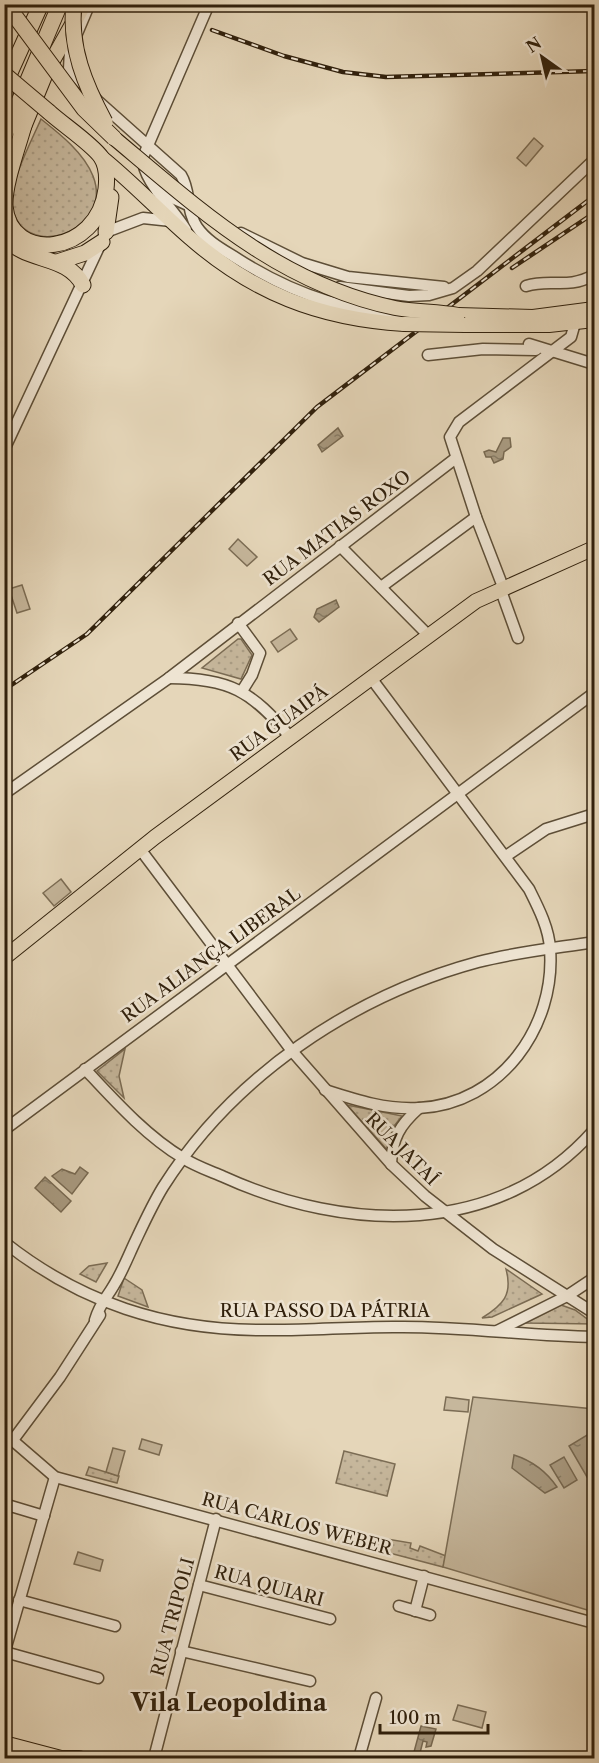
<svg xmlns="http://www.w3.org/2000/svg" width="599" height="1763" font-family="'Libre Caslon Text',serif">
	<defs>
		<pattern id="green-dots" width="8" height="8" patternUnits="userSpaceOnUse" patternTransform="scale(1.5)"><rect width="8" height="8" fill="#c6b79c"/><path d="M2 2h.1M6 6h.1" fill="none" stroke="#aa9d85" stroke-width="1.8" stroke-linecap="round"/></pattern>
		<pattern id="water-ripples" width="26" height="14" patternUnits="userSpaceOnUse" patternTransform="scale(1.5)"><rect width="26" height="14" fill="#a7987e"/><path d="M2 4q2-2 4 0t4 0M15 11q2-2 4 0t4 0" fill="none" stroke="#887c66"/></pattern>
	</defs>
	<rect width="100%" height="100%" fill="#e5d6b9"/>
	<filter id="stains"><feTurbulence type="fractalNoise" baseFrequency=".00333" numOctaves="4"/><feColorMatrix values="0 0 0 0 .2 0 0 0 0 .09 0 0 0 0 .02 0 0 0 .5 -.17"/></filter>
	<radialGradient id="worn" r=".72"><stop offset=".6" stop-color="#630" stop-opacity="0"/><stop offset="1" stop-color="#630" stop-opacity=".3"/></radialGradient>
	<g fill="url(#green-dots)" stroke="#7b6c54" stroke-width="1.5">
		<path d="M41 119C60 134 84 153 93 176 115 232 21 264 12 205 9 183 32 140 41 119Z"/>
		<path d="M238 639H241L252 655 241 679 202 668Z"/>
		<path d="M125 1049 119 1076 124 1098 97 1071Z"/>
		<path d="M347 1105 402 1116 394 1126 389 1152Z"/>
		<path d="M107 1263 96 1282 80 1274 89 1266Z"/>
		<path d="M506 1269 542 1294 492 1317 482 1318C503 1305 513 1295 506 1269Z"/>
		<path d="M124 1278 142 1290 148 1307 118 1296Z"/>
		<path d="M561 1305 575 1310 594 1324 525 1323Z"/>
		<path d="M344 1451 395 1464 387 1496 336 1483Z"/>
		<path d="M89 1467 119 1476 117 1483 86 1475Z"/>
		<path d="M381 1538 411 1543 410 1548 418 1551 420 1546 446 1556 443 1567 378 1550Z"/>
	</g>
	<g fill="#c6b79c" stroke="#7b6c54" stroke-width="1.5">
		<path d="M534 138 543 146 526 166 517 158Z"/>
		<path d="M238 539 257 557 247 566 229 549Z"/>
		<path d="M22 585 30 609 17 613 9 589Z"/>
		<path d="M290 629 297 639 278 652 271 642Z"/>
		<path d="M61 879 71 892 54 906 43 893Z"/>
		<path d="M446 1397 469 1400 468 1412 444 1410Z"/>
		<path d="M473 1397 594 1409V1612L443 1567Z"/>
		<path d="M142 1439 162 1445 159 1455 139 1449Z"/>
		<path d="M113 1448 125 1451 118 1476 106 1472Z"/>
		<path d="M78 1552 103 1560 100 1571 74 1564Z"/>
		<path d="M458 1705 486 1712 482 1728 453 1720Z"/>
	</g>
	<g fill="url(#water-ripples)" stroke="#776850" stroke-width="1.5">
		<path d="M338 428 343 436 322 452 318 445Z"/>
		<path d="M503 438H510L511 447 504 452 503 459 494 463 491 457H486L484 452 489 450 496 452Z"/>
		<path d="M336 600 339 607 319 622 314 617 317 609Z"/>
		<path d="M80 1167 88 1173 72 1194 52 1176 62 1169 75 1174Z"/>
		<path d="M45 1177 71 1201 61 1212 35 1188Z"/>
		<path d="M592 1432 594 1437V1473L587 1477 569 1446Z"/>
		<path d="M514 1455C533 1461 546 1471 557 1487L545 1493 512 1468Z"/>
		<path d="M564 1457 577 1480 564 1488 550 1465Z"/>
		<path d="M421 1726 436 1729 431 1746 426 1747 427 1742 423 1741 420 1753 414 1752Z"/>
	</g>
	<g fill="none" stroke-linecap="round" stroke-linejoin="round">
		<defs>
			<g id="minor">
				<path d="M87 10 70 50 69 69 98 101 181 175C191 191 186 211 197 227 206 240 220 248 233 256 285 290 343 312 405 315"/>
				<path d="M157 191 190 206"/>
				<path d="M186 230C174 209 141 180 143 157L209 4"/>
				<path d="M241 233 302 263 348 277 444 287"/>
				<path d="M526 286C552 278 566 290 594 275"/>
				<path d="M340 287 409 296 429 295 453 288 477 271 594 160"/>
				<path d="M529 344 594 364"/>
				<path d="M428 355 483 349 536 350"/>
				<path d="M4 450 106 232 143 218 171 221"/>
				<path d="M340 546 429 636"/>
				<path d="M381 587 476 517"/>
				<path d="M503 587 476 517 450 437 459 422 571 337 575 323"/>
				<path d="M500 588 518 638"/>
				<path d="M238 623 260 653 252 675 242 691"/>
				<path d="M169 678C229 678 252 691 290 737"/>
				<path d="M4 794 169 678 456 458"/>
				<path d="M140 849 292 1051 391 1164 425 1196 493 1249 594 1313"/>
				<path d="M506 856 546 829 594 814"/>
				<path d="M85 1069C114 1100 146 1136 183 1158 195 1166 210 1171 224 1177 347 1233 499 1238 594 1130"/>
				<path d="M325 1090C356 1100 386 1110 419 1108 501 1104 556 1026 550 949 549 928 538 907 529 889L371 678"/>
				<path d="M4 1130 594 693"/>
				<path d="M391 1164C392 1138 400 1125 419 1108"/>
				<path d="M4 1242C81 1303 165 1330 262 1330 309 1331 356 1326 403 1327 467 1327 531 1336 594 1337"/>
				<path d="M95 1320C100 1303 106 1299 114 1285 122 1272 128 1257 134 1244 143 1225 152 1205 163 1187 233 1076 352 996 478 962 516 952 556 948 594 942"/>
				<path d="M497 1331 567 1296 594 1278"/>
				<path d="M4 1433 55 1477 594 1623"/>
				<path d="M13 1440 60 1377 100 1315"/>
				<path d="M4 1504 44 1516"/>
				<path d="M199 1585 330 1619"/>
				<path d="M19 1600 115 1626"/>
				<path d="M399 1606 430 1615"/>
				<path d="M415 1611 424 1576"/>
				<path d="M181 1651 310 1681"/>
				<path d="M5 1652 98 1678"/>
				<path d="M4 1654 55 1477"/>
				<path d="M154 1758 216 1519"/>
				<path d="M359 1758 376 1698"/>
			</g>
			<g id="major">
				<path d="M101 157C132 182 159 211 189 237 253 293 319 319 404 324"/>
				<path d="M458 315 533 317 594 309"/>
				<path d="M465 325H549L594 320"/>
				<path d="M4 958 155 837 476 601 594 548"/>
				<path d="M4 1743 61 1758"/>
				<path d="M64 1758H79"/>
			</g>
			<g id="highway">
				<path d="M4 86 41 4"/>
				<path d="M24 125C18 148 4 184 5 206 10 265 98 255 106 189 107 180 107 166 101 157 92 144 62 124 49 112"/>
				<path d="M21 133 46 72 84 4"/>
				<path d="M4 137 60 4"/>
				<path d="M106 232 111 197"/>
				<path d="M4 236C25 264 66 253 83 285"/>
				<path d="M57 262 85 253 102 242"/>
			</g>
		</defs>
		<use href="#minor" stroke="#5d4e37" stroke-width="13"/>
		<use href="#major" stroke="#30200c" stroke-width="16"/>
		<use href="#highway" stroke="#30200c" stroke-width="17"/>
		<use href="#minor" stroke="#eee4d2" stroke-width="10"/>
		<use href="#major" stroke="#e5d6b9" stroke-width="14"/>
		<use href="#highway" stroke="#e5d6b9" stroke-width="15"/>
		<defs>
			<g id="rail">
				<path d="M212 30 284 56 343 72 386 77 594 71"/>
				<path d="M512 268 594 213"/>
				<path d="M4 690 87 634 317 407 594 196"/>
			</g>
		</defs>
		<use href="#rail" stroke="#30200c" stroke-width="4.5"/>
		<use href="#rail" stroke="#eee4d2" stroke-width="2" stroke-dasharray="7" stroke-linecap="butt"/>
		<defs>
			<g id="major-bridge">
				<path d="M114 138C200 210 280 284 395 308 416 312 437 311 458 315"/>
				<path d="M404 324 465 325"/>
			</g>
			<g id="highway-bridge">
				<path d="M6 4 84 109 114 138"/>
				<path d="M74 4C69 47 85 85 105 122"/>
				<path d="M4 74 49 112"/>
			</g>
		</defs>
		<use href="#major-bridge" stroke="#30200c" stroke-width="16" stroke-linecap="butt"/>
		<use href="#highway-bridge" stroke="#30200c" stroke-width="17" stroke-linecap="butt"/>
		<use href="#major-bridge" stroke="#e5d6b9" stroke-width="14"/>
		<use href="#highway-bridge" stroke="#e5d6b9" stroke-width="15"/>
	</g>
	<g text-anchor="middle" stroke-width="5" stroke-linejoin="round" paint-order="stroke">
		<g font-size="18" fill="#30200c" stroke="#eee4d2">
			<text transform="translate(337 528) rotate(-37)" y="6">RUA MATIAS ROXO</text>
			<text transform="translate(279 723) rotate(-36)" y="6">RUA GUAIPÁ</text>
			<text transform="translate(211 955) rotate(-36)" y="6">RUA ALIANÇA LIBERAL</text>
			<text transform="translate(402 1149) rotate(45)" y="6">RUA JATAÍ</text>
			<text x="325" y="1317">RUA PASSO DA PÁTRIA</text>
			<text transform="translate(297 1524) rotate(15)" y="6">RUA CARLOS WEBER</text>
			<text transform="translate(269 1586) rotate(15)" y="6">RUA QUIARI</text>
			<text transform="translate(173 1617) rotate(-75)" y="6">RUA TRIPOLI</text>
		</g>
		<g font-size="24" font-weight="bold" fill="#30200c" stroke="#eee4d2">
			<text x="229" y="1711">Vila Leopoldina</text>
		</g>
	</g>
	<rect width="599" height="1763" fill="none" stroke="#e5d6b9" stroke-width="24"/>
	<rect x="6" y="6" width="587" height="1751" fill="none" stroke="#30200c" stroke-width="3"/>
	<rect x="12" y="12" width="575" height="1739" fill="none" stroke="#30200c" stroke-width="1.5"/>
	<g transform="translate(542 57) rotate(326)" stroke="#eee4d2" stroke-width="4.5" paint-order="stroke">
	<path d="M0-4.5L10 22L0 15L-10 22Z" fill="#30200c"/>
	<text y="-9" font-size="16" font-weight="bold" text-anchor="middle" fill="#30200c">N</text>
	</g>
	<path d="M380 1724v9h108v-9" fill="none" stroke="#30200c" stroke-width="3"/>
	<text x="389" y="1724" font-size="18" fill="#30200c" stroke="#eee4d2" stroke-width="4.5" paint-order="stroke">100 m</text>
	<rect width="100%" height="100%" filter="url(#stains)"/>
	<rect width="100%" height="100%" fill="url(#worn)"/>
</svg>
